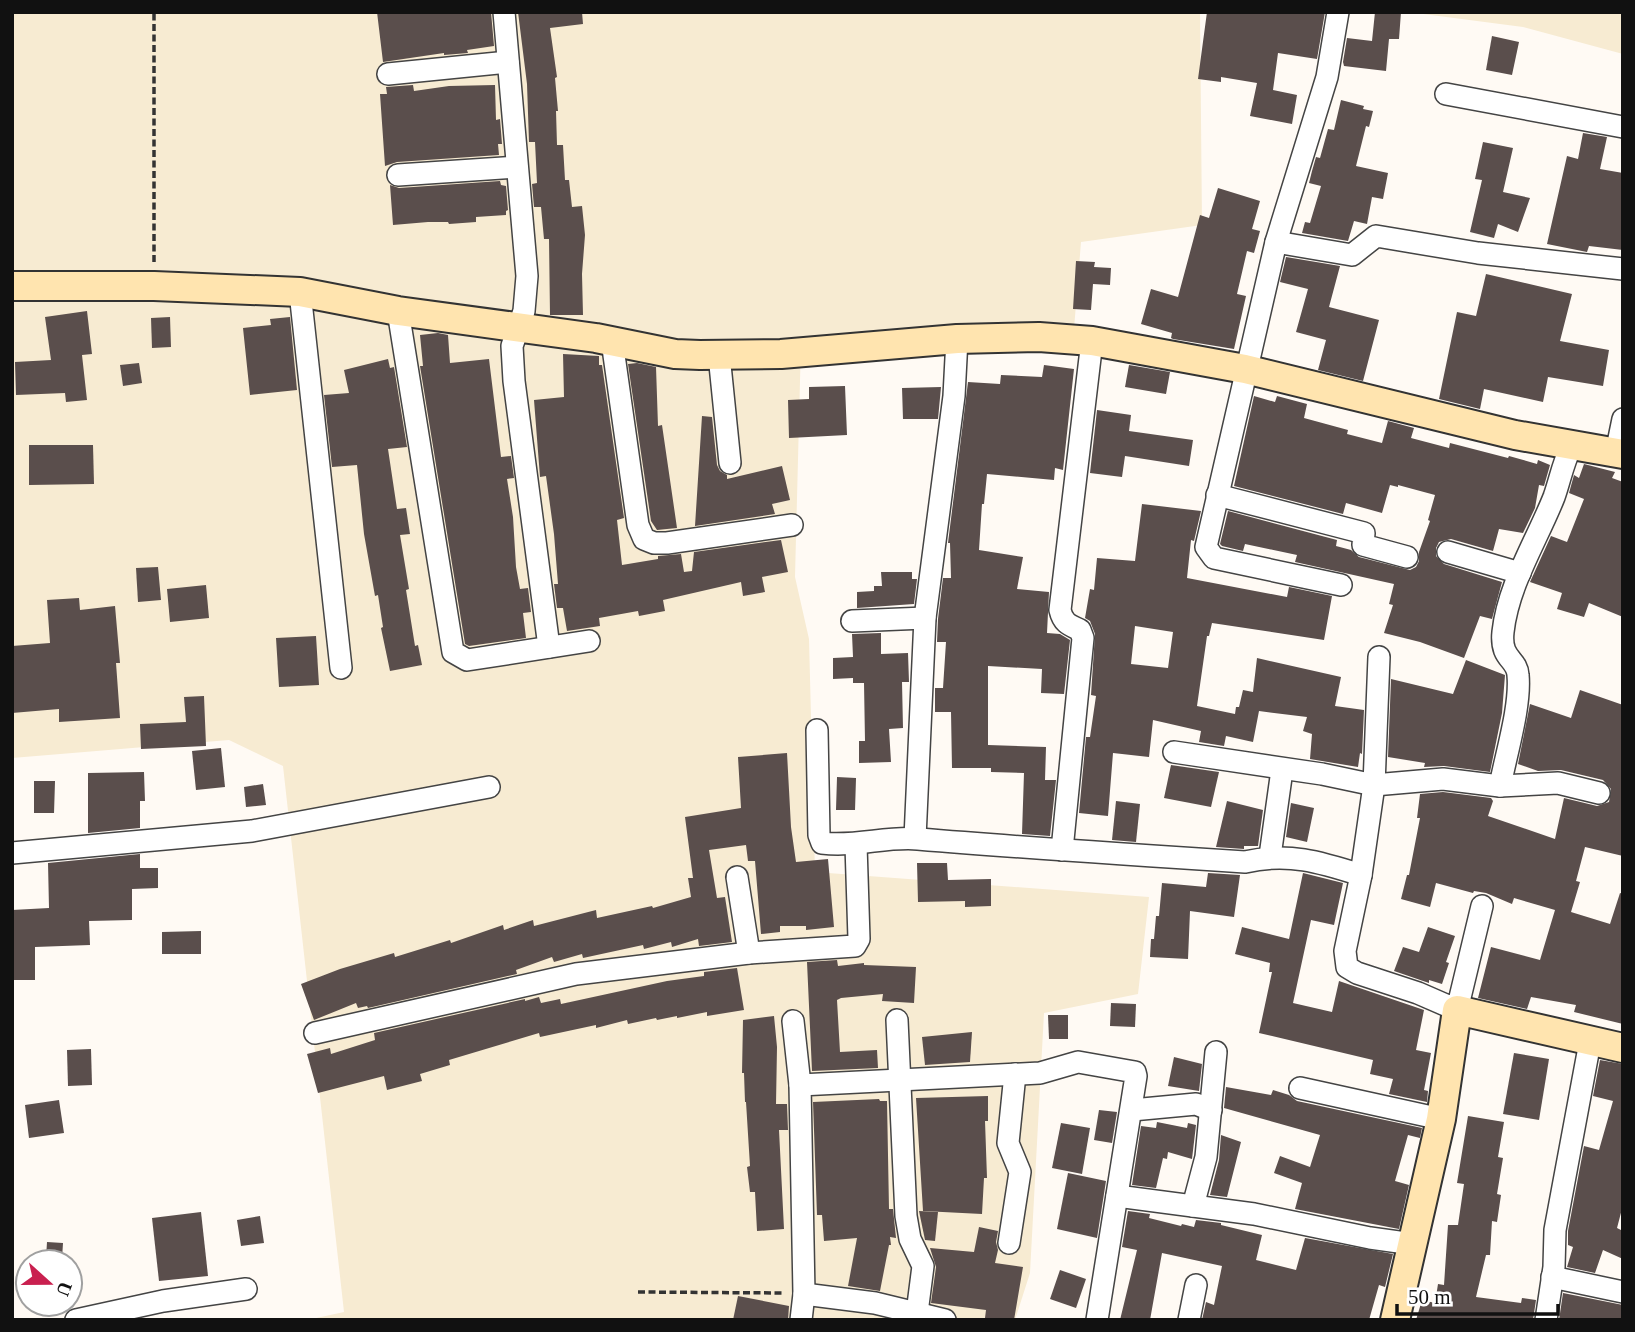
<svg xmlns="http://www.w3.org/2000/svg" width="1635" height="1332" font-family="'Times New Roman',serif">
	<rect width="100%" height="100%" fill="#fffaf4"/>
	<g fill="#f7ebd2">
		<path d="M12 12H1200L1202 225 1081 242 1074 329 801 342 795 577 809 639 815 872 1149 897 1138 994 1044 1013 1030 1273 1015 1320H307L344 1312 283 766 229 740 12 758Z"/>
		<path d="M1408 12H1623V54L1523 27Z"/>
	</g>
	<g fill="#5a4e4c" fill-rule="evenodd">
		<path d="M377 12H491L494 46 467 50 468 53 444 55V53L383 62Z"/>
		<path d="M518 12H582L583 24 550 28 557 77 555 78 558 111H556L557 145H563L565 180H569L572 207 582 206 585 235 582 274 583 315H550L549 239H544L541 207H534L532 184 537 183 535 142H529L527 84Z"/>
		<path d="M1207 12H1325L1317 59 1278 53 1273 90 1297 95 1292 124 1250 116 1257 83 1221 77V82L1198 79Z"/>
		<path d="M1375 12H1401L1399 39H1389L1386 71 1344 66 1343 62 1347 38 1372 41Z"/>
		<path d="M1492 36 1519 42 1512 75 1486 70Z"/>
		<path d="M413 85 414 91 449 86 495 85 496 120 500 119 502 144H498L499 155 397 162 385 166 380 94H387L386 87Z"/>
		<path d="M1341 100 1364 106 1363 109 1373 111 1369 127 1366 126 1356 166 1388 173 1383 199 1372 197 1367 224 1354 221 1348 241 1302 233 1305 222 1310 223 1321 186 1309 183 1312 171 1316 157 1320 158 1328 129 1334 130Z"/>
		<path d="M1583 133 1607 137 1600 169 1623 173V250L1589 246 1587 252 1547 244 1567 156 1578 159Z"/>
		<path d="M1483 142 1513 148 1503 192 1530 198 1518 232 1498 224 1494 238 1470 232 1482 180 1475 179Z"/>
		<path d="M500 181 501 185 506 186 508 210 506 211V215L476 217V222L449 224 448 222H428L393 225 390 185 399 188Z"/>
		<path d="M1218 188 1260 201 1252 229 1260 231 1254 253 1247 251 1237 294 1246 296 1234 349 1173 339 1171 338 1172 333 1141 324 1151 289 1178 297 1200 215 1209 218Z"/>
		<path d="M1286 257 1340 266 1329 307 1379 320 1363 381 1318 370 1326 340 1296 332 1308 289 1280 282Z"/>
		<path d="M1076 261 1095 262 1094 267 1111 268 1110 285 1093 284 1091 310 1073 309Z"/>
		<path d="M1486 274 1572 294 1560 341 1609 350 1603 386 1548 377 1543 402 1484 389 1480 409 1439 399 1457 312 1476 316Z"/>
		<path d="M87 311 92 354 82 355 87 400 66 402 65 393 16 395 15 362 51 360 45 317Z"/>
		<path d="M170 317 171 347 152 348 151 318Z"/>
		<path d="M290 317 297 390 250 395 243 328 271 325 270 319Z"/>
		<path d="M438 333 448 335 450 363 489 359 501 457 511 456 514 478 507 479 513 517 516 567 520 589 528 588 531 612 523 613 526 638 469 646 465 644 420 366H423L420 335Z"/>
		<path d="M563 354 599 356V365H602L624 518 617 520 622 565 658 559V556L681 554 684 572 692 571 694 552 781 540 788 572 762 577 765 592 743 596 741 582 663 600 665 611 639 616 638 611 599 618 600 626 567 631 563 608H557L554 584H558L554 534 546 476 540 477 534 400 564 397Z"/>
		<path d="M388 359 390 368 394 367 407 447 388 449 397 509 406 508 410 534 400 535 409 589 406 590 415 646 418 645 422 665 390 671 381 628 383 627 378 595 375 596 364 534 357 465 332 467 324 395 349 393 344 370Z"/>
		<path d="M139 363 142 383 123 386 120 365Z"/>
		<path d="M637 363 656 367 658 426 662 425 677 528 657 530 651 521 628 364Z"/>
		<path d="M1044 365 1074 369 1063 470 1055 468 1054 480 987 474 984 504H982L979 550 1023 557 1017 589 1049 592 1047 633 1060 634 1070 640 1064 694 1041 693 1042 669 988 666V745L1046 747 1045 780H1056L1050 836 1022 834 1024 773 991 772V768H952L951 712H935V688H943L946 642H937L938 619 943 578H951L950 543H948L968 382 1000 384 1001 375 1042 377Z"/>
		<path d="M1129 365 1170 372 1166 394 1125 387Z"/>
		<path d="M845 386 847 435 789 438 788 400 809 399V387Z"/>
		<path d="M941 387 938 419H903L902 388Z"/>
		<path d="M1254 396 1275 402 1277 396 1307 404 1304 418 1348 430 1347 434 1382 443 1388 421 1414 428 1411 438 1449 448 1450 443 1508 458 1509 456 1537 464 1538 460 1550 465 1544 486 1539 485 1535 508 1523 533 1499 529 1493 551 1451 539 1439 542 1436 548V556L1444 564 1502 582 1492 619 1480 616 1464 658 1420 642 1384 633 1393 605 1389 604 1394 584 1295 562 1297 555 1245 544 1243 551 1222 546 1220 544 1228 511 1337 540 1336 546 1351 550 1359 557 1410 570 1416 567 1419 561V552L1430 521 1428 520 1435 495 1398 485V487L1390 485 1382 513 1346 503 1343 514 1234 486Z"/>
		<path d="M1097 410 1131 415 1129 431 1193 440 1189 466 1125 456 1122 477 1090 473Z"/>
		<path d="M702 416 712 417 717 465 720 471 727 475V479L782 466 790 500 772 504 775 514 695 526Z"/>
		<path d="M29 445H93L94 484 29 485Z"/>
		<path d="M1584 464 1615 472 1612 478 1623 482V617L1589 603 1584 617 1557 609 1562 593 1530 582 1551 536 1567 542 1584 499 1569 493 1574 475 1579 478Z"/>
		<path d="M1142 504 1201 511 1194 541 1191 540 1187 578 1287 597 1289 587 1332 596 1324 640 1212 623 1209 636H1207L1197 706 1235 714 1236 707H1239L1243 690 1253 692 1257 658 1341 677 1335 706 1364 710 1362 754 1360 753 1358 767 1310 759 1312 734 1303 731 1307 717 1259 711 1253 742 1226 736 1224 746 1199 742 1201 731 1153 720 1149 757 1113 753 1108 816 1079 813 1086 737H1090L1096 696 1091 695 1095 634 1090 621 1085 618 1090 589 1094 590 1097 558 1135 561ZM1135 626 1173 632 1168 668 1131 664Z"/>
		<path d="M158 567 161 600 138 602 136 568Z"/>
		<path d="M881 572H912V579H917L914 604 857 608V592L874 591V586H882Z"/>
		<path d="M206 585 209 618 170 622 167 589Z"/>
		<path d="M79 598 80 610 115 606 120 663H116L120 718 59 722V709L12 713V646L50 643 47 600Z"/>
		<path d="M881 633V654L908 653 909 682H902L903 728 889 729 891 762 859 763V741H865L864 683H853V678L833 679V658L853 657 852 634Z"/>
		<path d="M316 636 319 685 279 687 276 638Z"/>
		<path d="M1466 660 1505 675 1502 713 1490 772 1444 766 1424 767 1425 763 1388 757 1391 679 1453 694Z"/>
		<path d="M1580 690 1623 705V856L1585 847 1576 881 1580 882 1571 912 1610 924 1620 893 1623 894V1024L1574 1012 1576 1005 1531 997 1527 1009 1478 998 1491 947 1540 960 1555 910 1514 898 1512 904 1486 893 1474 891 1473 893 1436 883 1430 907 1401 899 1407 875H1409L1420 818H1417L1420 794 1443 792 1491 798 1493 801 1488 816 1555 839 1564 798 1597 806 1609 802 1611 789 1603 780 1561 770 1538 771 1518 764 1530 704 1571 718Z"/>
		<path d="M204 696 206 746 141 749 140 724 186 722 184 697Z"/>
		<path d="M221 748 225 787 196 790 192 751Z"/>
		<path d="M787 753 791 827 796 862 828 859 834 927 806 930V926H780V932L761 934 755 861H748L746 845 709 850 717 898 725 897 732 942 699 946 698 939 672 947 671 942 644 949 643 945 583 958 582 954 554 962 552 957 516 970 517 974 368 1008 367 1006 358 1008 356 1003 314 1020 301 984 340 969 394 953 395 957 450 940 451 943 503 925 504 930 533 920 534 926 596 910 597 918 652 906 653 908 691 897 688 878H693L685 817 741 808 738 757Z"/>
		<path d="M1171 765 1219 772 1211 807 1164 798Z"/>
		<path d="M144 772 145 801H140V828L88 833V773Z"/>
		<path d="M837 777 856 778 855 810H836Z"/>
		<path d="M34 781H55L54 813H34Z"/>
		<path d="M263 784 266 805 246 807 244 787Z"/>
		<path d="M1116 801 1140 804 1136 842 1112 840Z"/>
		<path d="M1227 801 1263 810 1258 846H1244V849L1216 847Z"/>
		<path d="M1291 803 1314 808 1307 842 1286 837Z"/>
		<path d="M140 854V868H158V888L132 889V920L89 921 90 945 35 947V980H12V910L49 908 48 863Z"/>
		<path d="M917 863H947L948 880 991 879V906L965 907V901L918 902Z"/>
		<path d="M1208 873 1240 875 1234 917 1190 911 1188 959 1150 957 1151 939H1154L1156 916H1159L1162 883 1206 887Z"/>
		<path d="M1303 873 1343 883 1334 925 1311 920 1293 1003 1332 1012 1339 981 1424 1010 1416 1050 1431 1053 1424 1090 1428 1091 1427 1102 1389 1094 1393 1079 1370 1074 1373 1060 1259 1033 1272 972H1269L1270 963 1235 954 1242 927 1289 939Z"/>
		<path d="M1428 927 1455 936 1446 962 1449 963 1442 984 1429 980V983L1394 971 1403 947 1419 952Z"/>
		<path d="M201 931V954H162V932Z"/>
		<path d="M837 960 838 966 864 963V965L916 967 914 1003 882 1001 883 994 841 998 837 1000 840 1052 877 1050 878 1068 812 1071 807 962Z"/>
		<path d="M737 968 744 1010 707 1016V1012L677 1018V1016L657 1020 656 1018 628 1024 627 1020 596 1028V1025L540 1037 539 1033 449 1060 450 1065 420 1074 422 1081 387 1090 384 1076 318 1093 307 1054 330 1048 331 1054 375 1040 374 1033 525 999V1001L539 997 541 1003 560 999 561 1004 667 981 704 976V972Z"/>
		<path d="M1111 1003 1136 1004 1135 1027 1110 1026Z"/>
		<path d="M1048 1015H1068V1039H1049Z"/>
		<path d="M774 1016 777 1047 776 1104H787L788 1130H779L784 1229 757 1231 755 1192H750L747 1167 750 1166 746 1102H745L744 1073H742L743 1020Z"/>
		<path d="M972 1032 970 1062 925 1065 922 1037Z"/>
		<path d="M91 1049 92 1085 68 1086 67 1050Z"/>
		<path d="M1514 1053 1549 1059 1539 1120 1503 1114Z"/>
		<path d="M1174 1057 1202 1064 1199 1091 1168 1086Z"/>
		<path d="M1600 1060 1623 1064V1205L1617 1228 1623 1231V1259L1603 1250 1595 1273 1567 1267 1573 1247 1568 1245V1231L1584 1146 1599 1150 1613 1101 1593 1096Z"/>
		<path d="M1226 1087 1271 1095 1273 1090 1289 1095 1297 1101 1422 1128 1420 1138 1408 1135 1395 1181 1409 1185 1399 1229 1295 1209 1302 1183 1274 1173 1280 1156 1310 1167 1320 1135 1224 1108Z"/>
		<path d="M988 1096V1121H985L987 1178H984L982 1214 923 1211 916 1098Z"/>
		<path d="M879 1099 880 1101H887L889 1209H893L896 1238 890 1237 891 1245H889L880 1291 848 1286 857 1238 824 1241 822 1215H817L813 1102Z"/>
		<path d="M59 1100 64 1133 29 1138 25 1105Z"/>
		<path d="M1099 1110 1117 1112 1112 1143 1094 1140Z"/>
		<path d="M1468 1116 1504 1122 1498 1157 1503 1158 1497 1194 1501 1195 1497 1222 1492 1221 1490 1255H1486L1476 1297 1521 1303 1522 1298 1536 1300 1533 1320H1416L1422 1300 1435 1303 1438 1284 1444 1285 1448 1225H1458L1464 1184 1457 1183Z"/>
		<path d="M1157 1122 1187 1128 1188 1123 1196 1125 1192 1159 1168 1152 1167 1159 1163 1158 1156 1188 1132 1185 1141 1126 1156 1128Z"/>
		<path d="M1061 1123 1090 1128 1082 1174 1052 1168Z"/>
		<path d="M1221 1135 1241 1142 1227 1197 1210 1195 1219 1160Z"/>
		<path d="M1068 1173 1106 1181 1097 1238 1057 1229Z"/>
		<path d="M919 1211 938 1212 935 1241 925 1240Z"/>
		<path d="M1128 1211 1150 1214 1149 1218 1181 1226 1182 1224 1194 1227 1196 1220 1221 1223V1225L1262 1235 1256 1260 1296 1270 1305 1238 1393 1254 1385 1287 1379 1285 1369 1320H1202L1206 1302 1214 1305 1222 1266 1162 1253 1150 1320H1120L1137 1250 1122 1247Z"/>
		<path d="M201 1212 208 1276 159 1281 152 1218Z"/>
		<path d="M260 1216 264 1243 241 1246 237 1220Z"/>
		<path d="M979 1227 998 1231 996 1242 998 1250 995 1263 1023 1267 1014 1320 985 1318 986 1310 931 1303 936 1267 930 1248 974 1252Z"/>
		<path d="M47 1242 63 1243 62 1259H46Z"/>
		<path d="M1060 1270 1086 1279 1076 1308 1050 1299Z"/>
		<path d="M1563 1293 1623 1305V1320H1559Z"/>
		<path d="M738 1296 789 1306 788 1320H733Z"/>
	</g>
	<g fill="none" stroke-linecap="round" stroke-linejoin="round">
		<defs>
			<g id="street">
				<path d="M504 12 527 276 524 311 512 346 514 381 549 647"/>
				<path d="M1338 12 1327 77 1276 242 1206 547 1214 558 1341 585"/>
				<path d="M388 74 508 62"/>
				<path d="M1446 94 1623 127"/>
				<path d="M398 175 517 167"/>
				<path d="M1276 242 1352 255 1376 236 1478 253 1623 269"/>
				<path d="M300 292 341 668"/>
				<path d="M398 311 453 652 467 660 589 641"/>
				<path d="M612 341 638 525 644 539 654 543H667L792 525"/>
				<path d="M719 355 730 463"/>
				<path d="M1616 453 1623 419"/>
				<path d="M1217 495 1364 533 1363 545 1407 557"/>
				<path d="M1448 552 1520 573"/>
				<path d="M852 621 925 618"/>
				<path d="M1379 657 1374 785 1361 875 1345 951 1347 967 1357 973 1418 993 1457 1010 1482 906"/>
				<path d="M817 730 819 835 822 843C856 847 887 836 918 839 1027 848 1136 855 1245 862 1288 852 1320 862 1361 875"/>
				<path d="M1174 752 1322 774 1374 785 1443 779 1500 786 1558 783 1599 793"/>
				<path d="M1500 786C1506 754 1521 706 1518 675 1517 658 1500 660 1503 632 1508 585 1537 540 1554 497 1560 480 1563 463 1571 447"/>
				<path d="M915 838 925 618 954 396 957 339"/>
				<path d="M1062 850 1083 638 1080 630C1069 625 1063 623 1060 610L1092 341"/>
				<path d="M12 853 252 831 489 787"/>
				<path d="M1270 856 1282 770"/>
				<path d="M737 877 749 953"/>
				<path d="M897 1020 906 1216 910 1239 923 1266 917 1313"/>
				<path d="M793 1021 800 1085"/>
				<path d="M315 1033 576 974 749 953 855 946 859 939 856 845"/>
				<path d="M1300 1088 1441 1119"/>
				<path d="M1132 1110 1196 1104 1211 1110"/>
				<path d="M1117 1196 1254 1214 1370 1238 1413 1244"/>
				<path d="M1193 1206 1206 1157 1216 1052"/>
				<path d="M1009 1243 1020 1172 1008 1143 1015 1074"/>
				<path d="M1552 1277 1623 1292"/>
				<path d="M804 1294 875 1303 945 1320"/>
				<path d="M76 1320 163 1301 246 1289"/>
				<path d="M801 1320 804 1294 800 1085 1040 1073 1078 1062 1129 1071 1135 1072 1136 1076 1097 1320"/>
				<path d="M1189 1320 1196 1285"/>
				<path d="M1546 1320 1554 1267 1555 1230 1590 1042"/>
			</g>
			<g id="secondary">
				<path d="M12 286H154L300 292 398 311 596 338 675 354 700 355 781 354 957 339 1039 337 1092 341 1245 369 1515 435 1623 454"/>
				<path d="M1395 1320 1441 1119 1457 1010 1623 1048"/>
			</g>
		</defs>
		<use href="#street" stroke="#444" stroke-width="24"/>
		<use href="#secondary" stroke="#333" stroke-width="32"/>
		<g stroke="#333" stroke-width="3.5" stroke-dasharray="7 3.5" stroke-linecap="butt">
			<path d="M154 262V12"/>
			<path d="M638 1292 783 1293"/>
		</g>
		<use href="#street" stroke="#fff" stroke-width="21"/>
		<use href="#secondary" stroke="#ffe4af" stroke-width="28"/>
	</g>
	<rect width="1635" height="1332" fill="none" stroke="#111111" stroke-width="28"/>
	<g transform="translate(49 1283) rotate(111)"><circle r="33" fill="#ffffff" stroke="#a0a0a0" stroke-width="2"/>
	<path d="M0-5L12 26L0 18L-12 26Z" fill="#c9204f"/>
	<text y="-10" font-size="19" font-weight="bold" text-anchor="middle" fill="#111111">U</text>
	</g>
	<path d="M1397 1304v10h161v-10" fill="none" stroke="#111111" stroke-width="3.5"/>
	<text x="1408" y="1304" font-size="21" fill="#111111" stroke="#ffffff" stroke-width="5" paint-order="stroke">50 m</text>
</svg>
